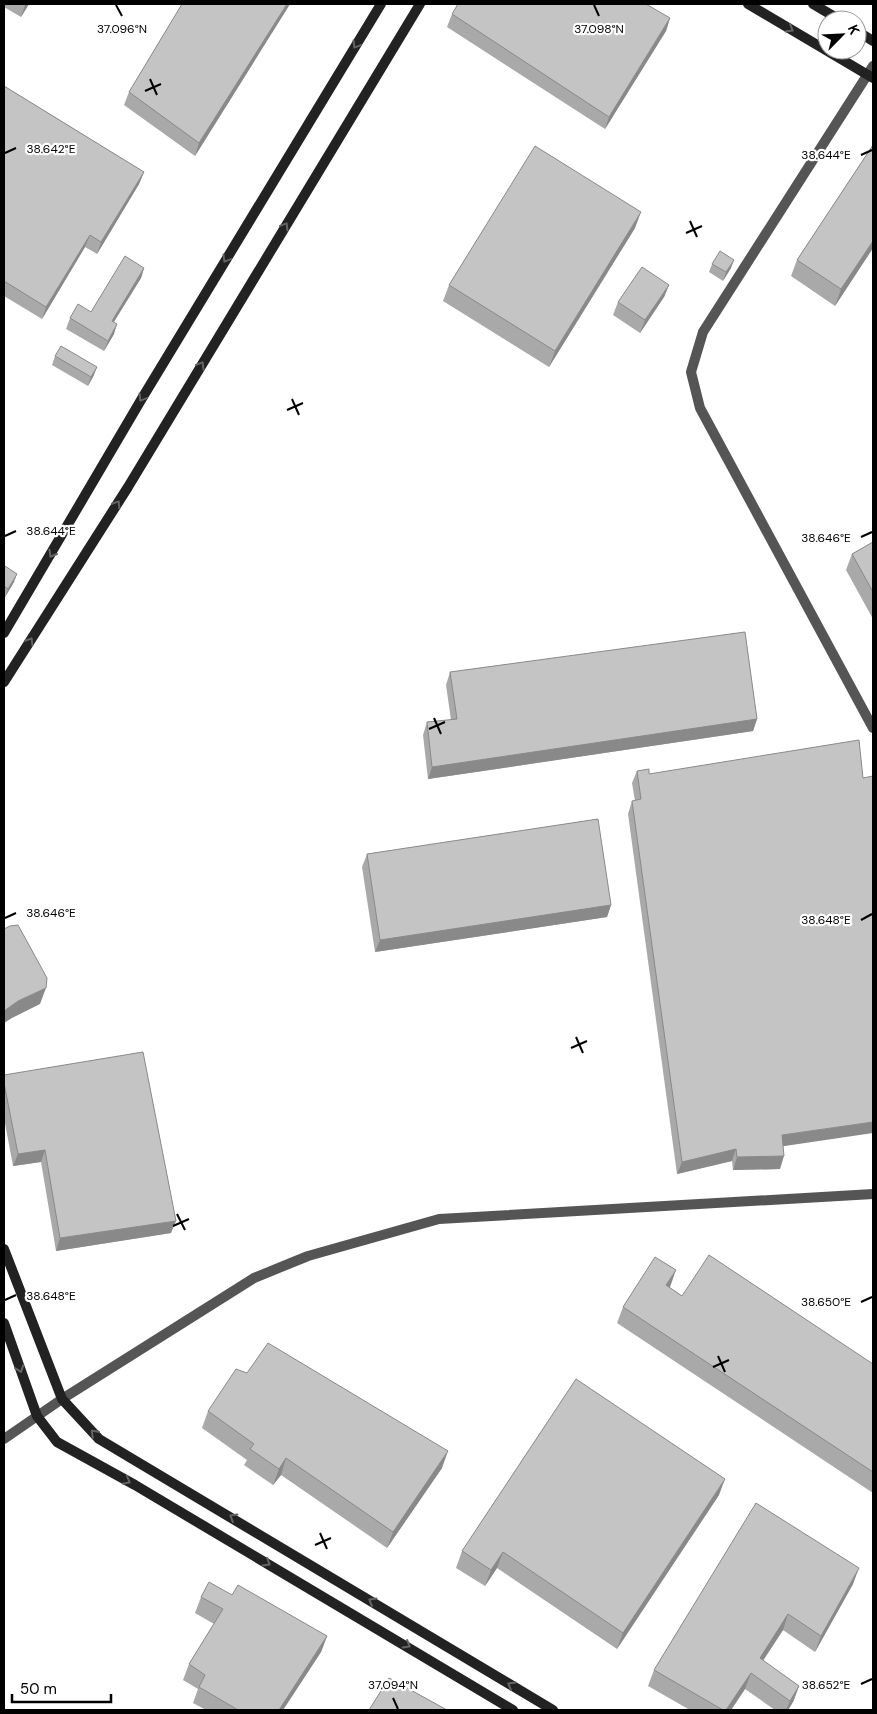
<svg xmlns="http://www.w3.org/2000/svg" width="877" height="1714" font-family="'DM Sans',sans-serif">
	<rect width="100%" height="100%" fill="#fff"/>
	<g fill="none" stroke-linecap="round" stroke-linejoin="round">
		<g stroke="#555" stroke-width="10">
			<path d="M873 66 703 332 691 372 700 408 873 728"/>
			<path d="M4 1439 62 1399 254 1278 308 1256 439 1219 873 1194"/>
		</g>
		<g stroke="#222" stroke-width="10">
			<path d="M748 4 873 78"/>
			<path d="M813 4 840 20"/>
			<path d="M857 31 873 41"/>
			<path d="M4 633 141 400 381 4"/>
			<path d="M4 682 128 487 420 4"/>
			<path d="M4 1249 62 1399 99 1439 553 1710"/>
			<path d="M4 1323 37 1416 57 1442 135 1485 513 1710"/>
		</g>
	</g>
	<g fill="#a9a9a9">
		<path d="M4 4H29L21 17 4 7Z"/>
		<path d="M290 4 195 156 124 105 129 92Z"/>
		<path d="M452 14 670 18 666 31 605 129 447 27Z"/>
		<path d="M4 86 144 172 139 184 97 254 85 247 42 319 4 296Z"/>
		<path d="M873 145V248L835 306 791 276 797 260Z"/>
		<path d="M635 228 549 367 443 301 449 285Z"/>
		<path d="M712 264 731 268 723 281 709 272Z"/>
		<path d="M144 268 141 278 114 322V334L104 351 66 329 70 318 91 312Z"/>
		<path d="M669 285 664 297 640 333 613 315 618 302Z"/>
		<path d="M55 356 94 375 88 386 52 365Z"/>
		<path d="M873 542V619L846 570 852 554Z"/>
		<path d="M4 567 14 582 5 597 4 596Z"/>
		<path d="M450 672 757 719 753 731 428 779 423 735 427 722 451 720 446 685Z"/>
		<path d="M637 771 649 774 783 1147 780 1169 733 1170 732 1161 677 1174 628 814 632 801H635L632 783Z"/>
		<path d="M367 854 611 905 607 917 375 952 362 867Z"/>
		<path d="M4 1075 171 1233 56 1251 41 1162 13 1166 4 1118Z"/>
		<path d="M669 1287 682 1296 873 1364V1493L617 1323 623 1307Z"/>
		<path d="M208 1411 442 1468 387 1548 281 1475 273 1485 244 1465 247 1460 202 1428Z"/>
		<path d="M719 1495 617 1649 497 1568 485 1586 456 1568 462 1551Z"/>
		<path d="M853 1584 815 1652 783 1630 763 1661 799 1686 793 1702 788 1710H775L745 1689 731 1710H690L648 1686 654 1670Z"/>
		<path d="M232 1595 327 1636 321 1652 283 1710H206L193 1703 198 1689 183 1680 189 1664 214 1624 195 1613 201 1597Z"/>
	</g>
	<g fill="#898989">
		<path d="M26 4H29L21 17 25 5Z"/>
		<path d="M287 4H290L195 156 199 143Z"/>
		<path d="M670 18 666 31 605 129 609 117Z"/>
		<path d="M144 172 139 184 97 254 101 242Z"/>
		<path d="M641 212 635 228 549 367 555 351Z"/>
		<path d="M90 235 85 247 42 319 46 307Z"/>
		<path d="M873 241V248L835 306 841 289Z"/>
		<path d="M734 260 731 268 723 281 726 272Z"/>
		<path d="M144 268 141 278 108 331 112 321Z"/>
		<path d="M669 285 664 297 640 333 645 320Z"/>
		<path d="M117 324 114 334 104 351 108 341Z"/>
		<path d="M97 367 94 375 88 386 91 377Z"/>
		<path d="M17 574 14 582 5 597 8 589Z"/>
		<path d="M757 719 753 731 428 779 432 767Z"/>
		<path d="M611 905 607 917 375 952 380 940Z"/>
		<path d="M46 988 40 1004 12 1018 4 1023V1011L18 1001Z"/>
		<path d="M873 1122V1133L778 1147 782 1135Z"/>
		<path d="M736 1149 732 1161 677 1174 682 1162Z"/>
		<path d="M45 1150 41 1162 13 1166 18 1154Z"/>
		<path d="M784 1156 780 1169 733 1170 737 1157Z"/>
		<path d="M176 1221 171 1233 56 1251 60 1238Z"/>
		<path d="M676 1270 670 1287 660 1301 666 1285Z"/>
		<path d="M448 1451 442 1468 387 1548 393 1532Z"/>
		<path d="M286 1458 281 1475 273 1485 279 1469Z"/>
		<path d="M725 1479 719 1495 617 1649 623 1633Z"/>
		<path d="M503 1552 497 1568 485 1586 491 1570Z"/>
		<path d="M859 1568 853 1584 815 1652 821 1636Z"/>
		<path d="M788 1614 783 1630 754 1674 760 1658Z"/>
		<path d="M327 1636 321 1652 283 1710H279Z"/>
		<path d="M751 1673 745 1689 731 1710H726Z"/>
		<path d="M799 1686 793 1702 788 1710H786L790 1701Z"/>
	</g>
	<g fill="#c4c4c4" stroke="#898989">
		<path d="M182 4H287L199 143 129 92Z"/>
		<path d="M458 4H646L670 18 609 117 452 14Z"/>
		<path d="M4 86 144 172 101 242 90 235 46 307 4 281Z"/>
		<path d="M873 145V241L841 289 797 260Z"/>
		<path d="M535 146 641 212 555 351 449 285Z"/>
		<path d="M720 251 734 260 726 272 712 264Z"/>
		<path d="M125 256 144 268 112 321 117 324 108 341 70 318 78 304 91 312Z"/>
		<path d="M642 267 669 285 645 320 618 302Z"/>
		<path d="M61 346 97 367 91 377 55 356Z"/>
		<path d="M873 542V592L852 554Z"/>
		<path d="M5 566 17 574 8 589 4 586V567Z"/>
		<path d="M745 632 757 719 432 767 427 722 457 719 450 672Z"/>
		<path d="M859 740 863 778 873 776V1122L782 1135 784 1156 737 1157 736 1149 682 1162 632 801 641 799 637 771 649 769V774Z"/>
		<path d="M598 819 611 905 380 940 367 854Z"/>
		<path d="M18 925 47 978 46 988 18 1001 4 1011V929L10 926Z"/>
		<path d="M143 1052 176 1221 60 1238 45 1150 18 1154 4 1083V1075Z"/>
		<path d="M709 1255 873 1364V1472L623 1307 655 1257 676 1270 666 1285 682 1296Z"/>
		<path d="M268 1343 448 1451 393 1532 286 1458 279 1469 250 1449 254 1444 208 1411 236 1369 247 1373Z"/>
		<path d="M576 1379 725 1479 623 1633 503 1552 491 1570 462 1551Z"/>
		<path d="M756 1503 859 1568 821 1636 788 1614 760 1658 799 1686 790 1701 751 1673 726 1710H723L654 1670Z"/>
		<path d="M209 1582 232 1595 238 1585 327 1636 279 1710H238L199 1687 205 1675 189 1664 223 1609 201 1597Z"/>
		<path d="M389 1678 447 1710H369Z"/>
	</g>
	<defs><path id="oneway-chevron" d="M-2-3.5L2.5 0L-2 3.5" fill="none" stroke-width="1.6" stroke-linecap="round" stroke-linejoin="round" transform="scale(1.25)"/></defs>
	<g stroke="#646464">
		<use href="#oneway-chevron" transform="translate(790 29) rotate(31)"/>
		<use href="#oneway-chevron" transform="translate(356 45) rotate(121)"/>
		<use href="#oneway-chevron" transform="translate(285 226) rotate(-59)"/>
		<use href="#oneway-chevron" transform="translate(226 259) rotate(121)"/>
		<use href="#oneway-chevron" transform="translate(201 365) rotate(-59)"/>
		<use href="#oneway-chevron" transform="translate(142 398) rotate(121)"/>
		<use href="#oneway-chevron" transform="translate(117 504) rotate(-58)"/>
		<use href="#oneway-chevron" transform="translate(52 554) rotate(120)"/>
		<use href="#oneway-chevron" transform="translate(30 641) rotate(-58)"/>
		<use href="#oneway-chevron" transform="translate(20 1369) rotate(70)"/>
		<use href="#oneway-chevron" transform="translate(94 1433) rotate(-135)"/>
		<use href="#oneway-chevron" transform="translate(127 1481) rotate(29)"/>
		<use href="#oneway-chevron" transform="translate(233 1517) rotate(-149)"/>
		<use href="#oneway-chevron" transform="translate(267 1563) rotate(31)"/>
		<use href="#oneway-chevron" transform="translate(372 1601) rotate(-149)"/>
		<use href="#oneway-chevron" transform="translate(407 1645) rotate(31)"/>
		<use href="#oneway-chevron" transform="translate(511 1685) rotate(-149)"/>
	</g>
	<path fill="none" stroke="#000" stroke-width="2" d="M116 5 122 16M594 5 599 16M150 79 157 95M145 91 161 84M5 153 16 148M861 155 872 150M690 221 697 237M686 233 702 226M292 399 299 415M287 410 303 403M5 536 16 531M861 537 872 532M434 718 441 734M429 729 445 722M5 918 16 913M861 920 872 914M576 1037 583 1053M571 1048 587 1041M177 1214 185 1230M173 1226 189 1219M5 1300 16 1295M861 1302 872 1297M718 1356 725 1372M713 1367 729 1360M320 1533 327 1549M315 1545 331 1538M861 1684 872 1679M393 1698 398 1709"/>
	<g font-size="12" text-anchor="middle" fill="#000" stroke="#fff" stroke-width="4.5" stroke-linejoin="round" paint-order="stroke">
		<text x="122" y="33">37.096°N</text>
		<text x="599" y="33">37.098°N</text>
		<text x="51" y="153">38.642°E</text>
		<text x="826" y="159">38.644°E</text>
		<text x="51" y="535">38.644°E</text>
		<text x="826" y="542">38.646°E</text>
		<text x="51" y="917">38.646°E</text>
		<text x="826" y="924">38.648°E</text>
		<text x="51" y="1300">38.648°E</text>
		<text x="826" y="1306">38.650°E</text>
		<text x="826" y="1689">38.652°E</text>
		<text x="393" y="1689">37.094°N</text>
	</g>
	<rect width="877" height="1714" fill="none" stroke="#000000" stroke-width="10"/>
	<g transform="translate(842 35) rotate(66)"><circle r="24" fill="#ffffff" stroke="#999999"/>
	<path d="M0-4L9 19L0 12L-9 19Z" fill="#000000"/>
	<text y="-8" font-size="14" font-weight="bold" text-anchor="middle" fill="#000000">K</text>
	</g>
	<path d="M12 1694v8h99v-8" fill="none" stroke="#000000" stroke-width="2.5"/>
	<text x="20" y="1694" font-size="15" fill="#000000" stroke="#ffffff" stroke-width="4" paint-order="stroke">50 m</text>
</svg>
